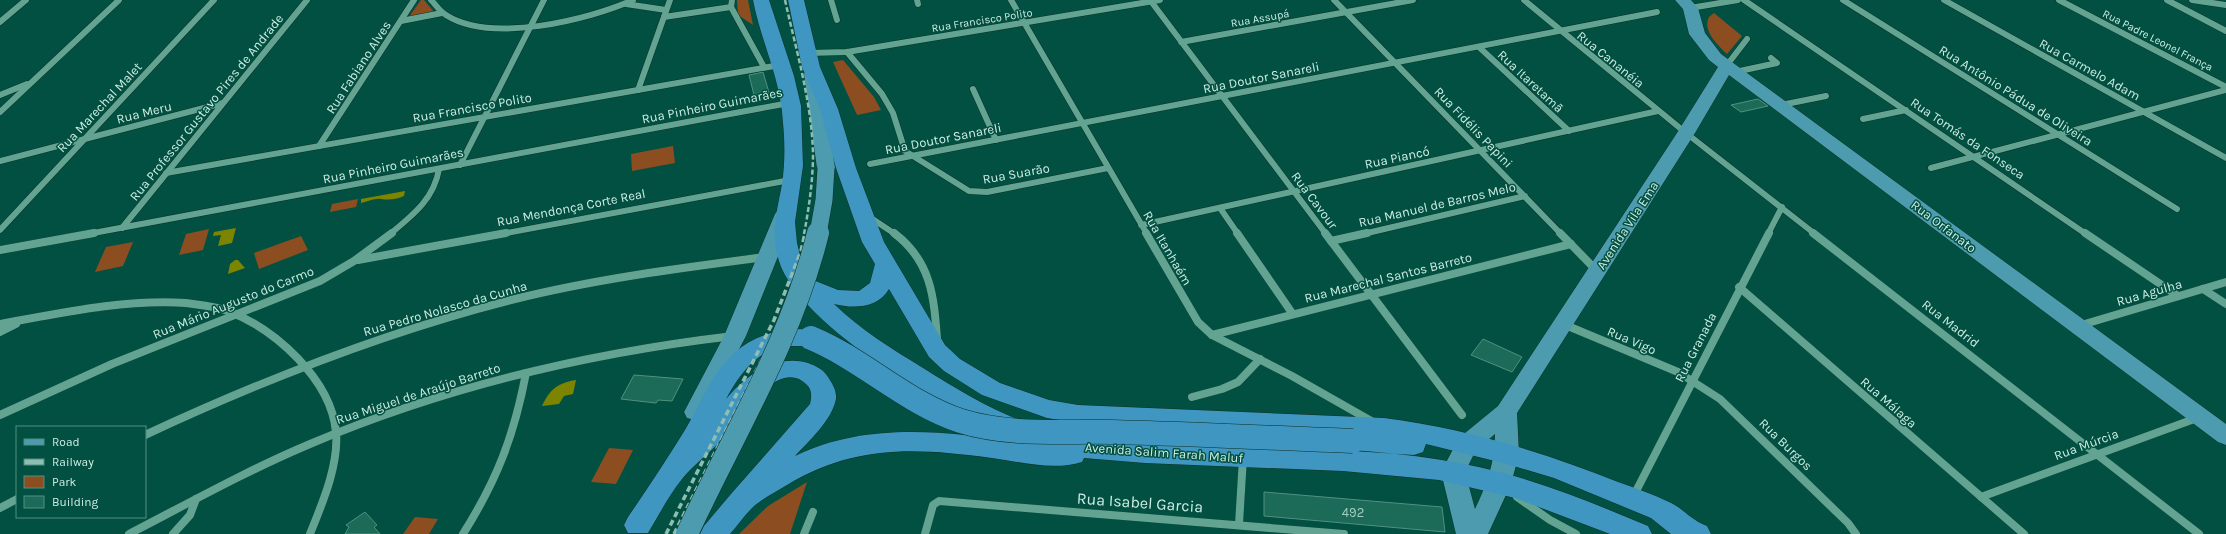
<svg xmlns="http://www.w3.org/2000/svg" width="2226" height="534" font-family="Karla,sans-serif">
	<rect width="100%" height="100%" fill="#025041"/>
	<g fill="#8c4e20">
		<path d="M421 0H424L434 12 408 18Z"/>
		<path d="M737 0H748L753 25 738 15Z"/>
		<path d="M1714 13 1742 36 1727 54C1718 45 1702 31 1709 17Z"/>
		<path d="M843 60 874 97 881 110 857 115 833 62Z"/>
		<path d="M673 146 675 163 632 171 631 154Z"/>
		<path d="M358 199 356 207 330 212 332 204Z"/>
		<path d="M209 229 203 250 179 255 186 234Z"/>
		<path d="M301 236 308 250 259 269 254 253Z"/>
		<path d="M133 242 123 266 95 272 106 247Z"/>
		<path d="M609 448 633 450 616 484 591 482Z"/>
		<path d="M807 482 790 534H739L768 506Z"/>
		<path d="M415 517 438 519 429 534H403Z"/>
	</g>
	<g fill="#7c8400">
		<path d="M405 191 404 196C395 200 389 200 381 199 376 198 366 202 361 203V199Z"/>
		<path d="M236 228 232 243 218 246 221 235 213 236 214 232Z"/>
		<path d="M235 260H238L245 268 228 274 230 264Z"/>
		<path d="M576 380 573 394 564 396 559 404 542 406C550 389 558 383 576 380Z"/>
	</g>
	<g fill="#1c6a58" stroke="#50917f">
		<path d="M763 72 770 96 755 99 749 75Z"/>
		<path d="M1758 99 1768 106 1741 112 1731 105Z"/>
		<path d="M1483 339 1522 357 1512 372 1471 355Z"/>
		<path d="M634 375 683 379 672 401 658 400 656 403 621 399Z"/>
		<path d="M1264 492 1442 507 1445 532 1264 516Z"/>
		<path d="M365 512 377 525 374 527 380 534H345L349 527 346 525Z"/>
	</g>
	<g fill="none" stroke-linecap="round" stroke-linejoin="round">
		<defs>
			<g id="minor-far1">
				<path d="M431 0C436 5 440 12 446 15 491 44 588 20 633 0"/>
				<path d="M732 0 731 7 764 67"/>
				<path d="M831 0 837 20"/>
				<path d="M917 0 918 4"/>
				<path d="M1011 0 1147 234"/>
				<path d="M1150 0 1326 234"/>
				<path d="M1334 0 1561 234"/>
				<path d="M1524 0 1686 133 1815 234"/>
				<path d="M1744 0 2086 234"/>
				<path d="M1843 0 2177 209"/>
				<path d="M1944 0 2226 158"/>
				<path d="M2059 0 2226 87"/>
				<path d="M2167 0 2226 31"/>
				<path d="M2192 0 2226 5"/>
				<path d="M626 4 666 10"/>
				<path d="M1690 8 1738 0"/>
				<path d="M664 17 731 7"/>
				<path d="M401 21 442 13"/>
				<path d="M0 22 26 0"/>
				<path d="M1181 42 1413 0"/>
				<path d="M1479 47 1569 131"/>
				<path d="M847 52 882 94 893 113 905 151 969 191 987 192 1108 168"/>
				<path d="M808 53 847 52 1160 0"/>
				<path d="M1727 65 1747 39"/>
				<path d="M1735 72 1777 63 1771 58"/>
				<path d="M973 89 996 140"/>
				<path d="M638 90 670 0"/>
				<path d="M0 95 27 84"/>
				<path d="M1781 105 1826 96"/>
				<path d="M0 112 119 0"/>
				<path d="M1863 119 1906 110"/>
				<path d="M319 146 414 0"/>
				<path d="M0 161 223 103"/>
				<path d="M870 164 1657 12"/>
				<path d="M460 165 544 0"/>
				<path d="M1931 168 2226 90"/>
				<path d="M166 173 780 65"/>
				<path d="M1220 208 1238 234"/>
				<path d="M868 216 895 234"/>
				<path d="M1141 225 1658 111"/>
				<path d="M122 228 307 0"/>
				<path d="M0 230 214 0"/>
				<path d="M88 234 789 103"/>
				<path d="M390 234C413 215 434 199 439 169"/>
				<path d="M501 234 790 180"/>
				<path d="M1363 234 1525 196"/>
				<path d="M1768 234 1782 207"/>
			</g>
			<g id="minor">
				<path d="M894 233C931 261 934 296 937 339"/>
				<path d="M1146 233 1198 322 1212 335 1292 376 1373 422"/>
				<path d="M1237 233 1292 313"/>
				<path d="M1325 233 1462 415"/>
				<path d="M1560 233 1597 271"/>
				<path d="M1813 233 2199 534"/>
				<path d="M2085 233 2178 296"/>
				<path d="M1331 241 1367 233"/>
				<path d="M0 250 94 233"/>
				<path d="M358 260 506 233"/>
				<path d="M1739 287 2024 534"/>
				<path d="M2203 289 2226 304"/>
				<path d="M0 324C61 313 123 299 186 303 200 305 215 306 228 311 275 329 331 379 336 432 339 465 322 504 310 534"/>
				<path d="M1563 324 1678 372 1720 399 1848 523 1856 534"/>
				<path d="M2078 326 2226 282"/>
				<path d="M0 332 16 324"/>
				<path d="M1212 335 1571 244"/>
				<path d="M1192 397 1222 389 1238 382 1260 359"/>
				<path d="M0 415 112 364 320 281 354 261 392 233"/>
				<path d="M145 435C263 380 385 332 511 300 595 279 680 268 765 257"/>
				<path d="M1517 497 1550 520 1576 534"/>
				<path d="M1633 497 1769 233"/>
				<path d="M1981 497 2197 418"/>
				<path d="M0 508 17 499"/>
				<path d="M1239 524 1243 458"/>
				<path d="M129 534C189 503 248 470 310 444 445 387 588 353 733 336"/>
				<path d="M173 534 190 515 196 499"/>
				<path d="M463 534C497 480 514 436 526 373"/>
				<path d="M804 534 813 512"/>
				<path d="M925 534 933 505 939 501 1344 534"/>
			</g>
			<g id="major">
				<path d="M1675 0H1691L1698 8 1705 33 1721 54 2226 424V445L2218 442 1729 75 1695 133 1517 413 1519 454 1511 484 1488 534H1456L1441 472 1459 438 1498 406 1677 133 1718 67 1709 60 1689 34 1683 9ZM1495 434C1495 462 1487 484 1475 509L1465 472 1476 450Z"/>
				<path d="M812 69 818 71 820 74 835 168 832 172 826 173 820 172 817 168 804 74 806 71Z"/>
				<path d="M785 208 792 210 795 214 746 336 703 418 695 420 687 418 684 412 724 336 775 214 778 210Z"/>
			</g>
			<path id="highway" d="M753 0H769L794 76 801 106 803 166 795 222 797 243 802 263 813 280 838 290 859 291 870 283 875 264 862 242 836 168 820 109 802 67 788 0H804L820 67 838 109 856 168 884 242 945 345 960 359 1000 383 1049 400 1078 405 1384 418C1464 428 1543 452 1618 482 1635 488 1652 494 1669 502 1683 508 1689 519 1707 526L1711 534H1671L1651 518 1554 478 1507 464 1426 444 1423 452 1414 455 1353 451 1344 448 1340 441 1343 436 1078 423 1047 418 982 395 944 371 929 357 889 289C878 308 854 309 834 304 861 330 892 349 923 368 987 408 1031 433 1108 441 1225 449 1349 441 1464 464 1528 476 1588 501 1648 526L1652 534H1610L1515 498 1439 480 1343 471 1145 463 1084 458 1082 462C1054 471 1021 462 992 458 915 448 856 444 787 485 776 492 761 499 752 508 744 516 737 526 730 534H700L704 526 731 494 810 404C812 396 812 389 806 384 778 357 738 420 723 438 711 452 694 464 682 479 669 495 659 515 648 533H628L624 525 628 517C648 488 667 459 685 430 709 389 721 347 771 333 786 328 804 328 819 332L823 338 819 344C807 347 795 345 783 347 755 351 738 377 726 399 746 375 775 354 808 363 816 366 823 369 828 377 832 383 837 391 836 399 832 420 809 441 795 456 868 421 946 432 1022 442 959 419 799 327 779 261 770 232 777 212 782 184 785 164 785 143 783 123 781 79 761 42 753 0Z"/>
		</defs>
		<use href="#minor-far1" stroke="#0e3128" stroke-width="7"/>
		<use href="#minor" stroke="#0e3128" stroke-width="8"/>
		<use href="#major" stroke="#0e3128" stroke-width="1"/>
		<use href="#highway" stroke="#0e3128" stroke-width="1"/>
		<use href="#minor-far1" stroke="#62a391" stroke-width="6"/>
		<use href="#minor" stroke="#62a391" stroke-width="8"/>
		<use href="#major" fill="#4d9bae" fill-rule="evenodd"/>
		<use href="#highway" fill="#3f96c1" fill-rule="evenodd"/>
		<path stroke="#90bdb2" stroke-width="2.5" stroke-dasharray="5 2.5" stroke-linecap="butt" d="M785 0C796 50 812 103 813 154 813 180 809 208 804 234"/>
		<g stroke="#90bdb2" stroke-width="3.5" stroke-dasharray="6 3.5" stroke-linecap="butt">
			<path d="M666 534 774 320 801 251 805 233"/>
			<path d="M674 534 781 321 791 295"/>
		</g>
		<defs>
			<path id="major-bridge-far1" d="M818 234 824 200 826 168"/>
			<path id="major-bridge" d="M687 534C733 435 792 339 818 233"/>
			<path id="highway-bridge" d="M811 338C864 360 906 403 961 421 1009 436 1063 431 1112 432 1192 434 1273 438 1353 441"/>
		</defs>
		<use href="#major-bridge-far1" stroke="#0e3128" stroke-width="18" stroke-linecap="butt"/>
		<use href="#major-bridge" stroke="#0e3128" stroke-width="23" stroke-linecap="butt"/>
		<use href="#highway-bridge" stroke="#0e3128" stroke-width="25" stroke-linecap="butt"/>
		<use href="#major-bridge-far1" stroke="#4d9bae" stroke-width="17"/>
		<use href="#major-bridge" stroke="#4d9bae" stroke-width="22"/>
		<use href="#highway-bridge" stroke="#3f96c1" stroke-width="24"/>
	</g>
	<g text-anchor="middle" stroke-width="3" stroke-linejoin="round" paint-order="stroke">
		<g font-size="11" fill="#cdede3" stroke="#025041">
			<text transform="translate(1260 18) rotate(-10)" y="4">Rua Assupá</text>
			<text transform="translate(982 20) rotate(-9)" y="4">Rua Francisco Polito</text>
			<text transform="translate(2158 40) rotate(27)" y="4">Rua Padre Leonel França</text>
		</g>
		<g font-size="13" fill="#cdede3" stroke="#025041">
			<text transform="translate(1611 59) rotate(39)" y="5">Rua Cananéia</text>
			<text transform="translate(358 67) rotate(-57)" y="5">Rua Fabiano Alves</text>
			<text transform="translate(2090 69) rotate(29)" y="5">Rua Carmelo Adam</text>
			<text transform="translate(1261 77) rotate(-11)" y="5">Rua Doutor Sanareli</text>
			<text transform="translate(1531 81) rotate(43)" y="5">Rua Itaretamã</text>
			<text transform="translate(2016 95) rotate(32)" y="5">Rua Antônio Pádua de Oliveira</text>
			<text transform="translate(712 105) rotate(-11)" y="5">Rua Pinheiro Guimarães</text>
			<text transform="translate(99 107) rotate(-47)" y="5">Rua Marechal Malet</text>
			<text transform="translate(206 107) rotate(-51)" y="5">Rua Professor Gustavo Pires de Andrade</text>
			<text transform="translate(472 107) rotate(-10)" y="5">Rua Francisco Polito</text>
			<text transform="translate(144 112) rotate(-14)" y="5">Rua Meru</text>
			<text transform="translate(1474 127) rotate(46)" y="5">Rua Fidélis Papini</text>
			<text transform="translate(943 138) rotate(-11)" y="5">Rua Doutor Sanareli</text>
			<text transform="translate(1968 138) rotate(34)" y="5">Rua Tomás da Fonseca</text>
			<text transform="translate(1397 157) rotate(-12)" y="5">Rua Piancó</text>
			<text transform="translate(393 165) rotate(-11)" y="5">Rua Pinheiro Guimarães</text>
			<text transform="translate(1016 173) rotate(-10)" y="5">Rua Suarão</text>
			<text transform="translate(1315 200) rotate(53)" y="5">Rua Cavour</text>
			<text transform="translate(1437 204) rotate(-13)" y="5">Rua Manuel de Barros Melo</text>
			<text transform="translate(571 207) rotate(-11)" y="5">Rua Mendonça Corte Real</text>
			<text transform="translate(1627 225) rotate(-57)" y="5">Avenida Vila Ema</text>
			<text transform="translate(1944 226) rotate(37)" y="5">Rua Orfanato</text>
			<text transform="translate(1168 248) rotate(60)" y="5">Rua Itanhaém</text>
			<text transform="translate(1388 277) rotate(-14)" y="5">Rua Marechal Santos Barreto</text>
			<text transform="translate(2149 292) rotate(-16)" y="5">Rua Agulha</text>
			<text transform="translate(233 302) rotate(-22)" y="5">Rua Mário Augusto do Carmo</text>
			<text transform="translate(445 308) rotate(-16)" y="5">Rua Pedro Nolasco da Cunha</text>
			<text transform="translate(1951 323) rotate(38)" y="5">Rua Madrid</text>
			<text transform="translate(1632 340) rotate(23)" y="5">Rua Vigo</text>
			<text transform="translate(1695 347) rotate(-63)" y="5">Rua Granada</text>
			<text transform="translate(418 393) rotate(-18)" y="5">Rua Miguel de Araújo Barreto</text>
			<text transform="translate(1889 402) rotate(41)" y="5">Rua Málaga</text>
			<text transform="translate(1786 444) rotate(44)" y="5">Rua Burgos</text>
			<text transform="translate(2086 444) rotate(-20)" y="5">Rua Múrcia</text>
			<text transform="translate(1164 452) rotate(4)" y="5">Avenida Salim Farah Maluf</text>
		</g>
		<g font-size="13" fill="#a1ccc0">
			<text x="1353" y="517">492</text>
		</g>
		<g font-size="16" fill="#cdede3" stroke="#025041">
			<text transform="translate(1140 502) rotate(4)" y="6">Rua Isabel Garcia</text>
		</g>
	</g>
	<rect x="16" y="426" width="130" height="92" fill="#025041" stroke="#538f82"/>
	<rect x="24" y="439" width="20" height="6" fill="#4d9bae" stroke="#538f82"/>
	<text x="52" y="446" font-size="12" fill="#cdede3">Road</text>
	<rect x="24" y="459" width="20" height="6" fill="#90bdb2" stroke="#538f82"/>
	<text x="52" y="466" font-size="12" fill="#cdede3">Railway</text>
	<rect x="24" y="476" width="20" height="12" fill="#8c4e20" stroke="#538f82"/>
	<text x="52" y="486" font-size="12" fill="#cdede3">Park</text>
	<rect x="24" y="496" width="20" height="12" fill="#1c6a58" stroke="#538f82"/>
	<text x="52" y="506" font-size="12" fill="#cdede3">Building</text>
</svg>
